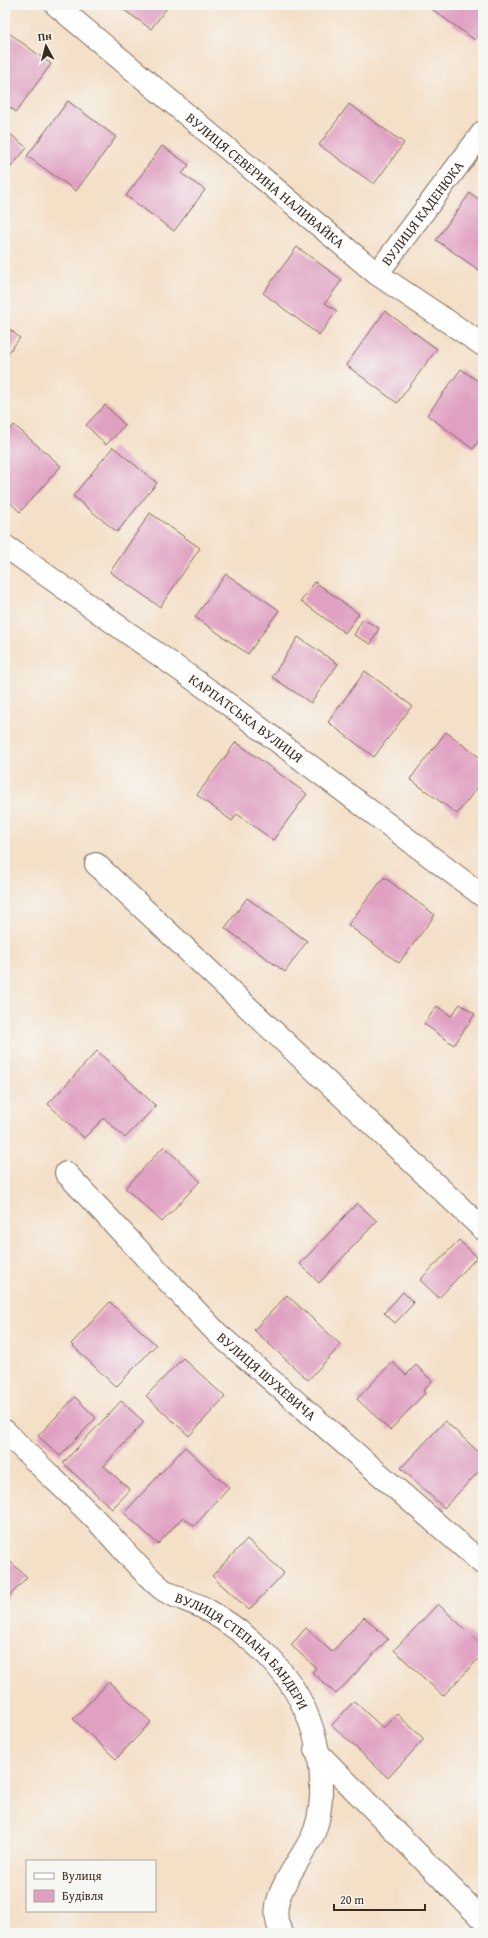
<svg xmlns="http://www.w3.org/2000/svg" width="488" height="1938" font-family="'Gentium Book Plus',serif">
	<rect width="100%" height="100%" fill="#f6f6f2"/>
	<filter id="ink" filterUnits="userSpaceOnUse"><feTurbulence type="fractalNoise" baseFrequency=".025" numOctaves="2"/><feDisplacementMap in="SourceGraphic" scale="8" xChannelSelector="R" yChannelSelector="G"/><feConvolveMatrix kernelMatrix="1 2 1 2 8 2 1 2 1" color-interpolation-filters="sRGB"/></filter>
	<filter id="wash" filterUnits="userSpaceOnUse"><feTurbulence type="fractalNoise" baseFrequency=".012" numOctaves="4" result="noise"/><feDisplacementMap in="SourceGraphic" scale="16" xChannelSelector="R" yChannelSelector="G"/><feGaussianBlur stdDeviation="0.9" result="paint"/><feColorMatrix in="noise" values="0 0 0 0 0 0 0 0 0 0 0 0 0 0 0 0 0 1.4 0 .05"/><feComposite in="paint" operator="in"/></filter>
	<g filter="url(#wash)">
		<rect width="100%" height="100%" fill="#f4dfc7"/>
		<g id="blocks">
			<g fill="#e0a0c2">
				<path d="M117 5H169L151 29Z"/>
				<path d="M426 5H483V28L475 40Z"/>
				<path d="M5 30 51 64 16 112 5 104Z"/>
				<path d="M68 101 116 137 76 191 27 156Z"/>
				<path d="M349 104 404 143 374 184 319 145Z"/>
				<path d="M9 133 27 148 5 174V138Z"/>
				<path d="M162 146 189 165 182 174 205 190 174 231 126 196Z"/>
				<path d="M470 193 483 202V273L436 240Z"/>
				<path d="M297 247 342 280 325 303 337 311 319 335 263 293Z"/>
				<path d="M385 311 437 349 397 403 346 365Z"/>
				<path d="M5 325 20 338 5 357Z"/>
				<path d="M461 369 483 385V435L473 449 427 415Z"/>
				<path d="M105 405 125 425 106 445 86 425Z"/>
				<path d="M14 425 61 466 20 512 5 498V435Z"/>
				<path d="M113 447 157 483 117 532 73 496Z"/>
				<path d="M150 513 200 548 160 607 110 572Z"/>
				<path d="M226 574 279 610 248 654 195 617Z"/>
				<path d="M315 582 359 614 345 633 301 601Z"/>
				<path d="M363 619 379 628 371 644 354 635Z"/>
				<path d="M298 637 338 664 311 703 272 677Z"/>
				<path d="M365 671 412 706 374 757 328 722Z"/>
				<path d="M446 732 483 760V780L457 814 410 779Z"/>
				<path d="M236 742 307 794 273 840 237 814 232 821 197 795Z"/>
				<path d="M384 877 435 915 399 963 348 925Z"/>
				<path d="M247 898 307 941 285 972 225 928Z"/>
				<path d="M460 1004 475 1014 454 1045 424 1024 437 1006 451 1016Z"/>
				<path d="M97 1051 156 1106 125 1138 104 1118 84 1138 48 1104Z"/>
				<path d="M164 1146 200 1181 162 1222 125 1188Z"/>
				<path d="M357 1203 377 1221 319 1283 300 1264Z"/>
				<path d="M459 1240 477 1257 439 1298 420 1280Z"/>
				<path d="M403 1292 414 1303 395 1323 384 1313Z"/>
				<path d="M287 1295 341 1345 308 1380 254 1330Z"/>
				<path d="M110 1302 156 1345 116 1387 71 1344Z"/>
				<path d="M183 1358 225 1397 189 1436 146 1396Z"/>
				<path d="M392 1362 406 1375 416 1365 432 1381 423 1391 425 1393 390 1430 357 1399Z"/>
				<path d="M75 1397 96 1418 60 1456 38 1436Z"/>
				<path d="M121 1401 144 1422 104 1466 130 1490 112 1509 63 1463Z"/>
				<path d="M445 1421 483 1456V1467L444 1508 401 1468Z"/>
				<path d="M185 1447 229 1488 194 1526 183 1517 158 1544 124 1513Z"/>
				<path d="M247 1539 284 1573 249 1610 212 1576Z"/>
				<path d="M5 1557 27 1577 5 1601Z"/>
				<path d="M438 1604 483 1646V1654L443 1696 394 1650Z"/>
				<path d="M364 1617 388 1639 336 1694 312 1672 316 1668 291 1645 306 1628 332 1652Z"/>
				<path d="M109 1682 151 1722 116 1759 73 1719Z"/>
				<path d="M354 1701 383 1728 397 1714 424 1739 388 1778 332 1725Z"/>
			</g>
		</g>
	</g>
	<g filter="url(#ink)">
		<use href="#blocks" fill-opacity="0" stroke="#7c6959" stroke-width="1"/>
		<g fill="none" stroke-linecap="round" stroke-linejoin="round">
			<defs>
				<g id="minor">
					<path id="s1" d="M56 5 377 274 483 345"/>
					<path id="s2" d="M377 274 483 132"/>
					<path id="s3" d="M5 546 220 698 483 896"/>
					<path d="M96 864 483 1229"/>
					<path id="s4" d="M66 1173 217 1333 483 1564"/>
					<path id="s5" d="M5 1431C33 1460 63 1487 92 1516 116 1540 136 1567 162 1589 174 1598 191 1601 204 1608 258 1639 301 1680 316 1742 322 1767 324 1805 315 1830 304 1860 261 1900 282 1933"/>
					<path d="M315 1750 483 1920"/>
				</g>
			</defs>
			<use href="#minor" stroke="#7c6959" stroke-width="24"/>
			<use href="#minor" stroke="#fff" stroke-width="22"/>
		</g>
	</g>
	<g text-anchor="middle" stroke-width="4" stroke-linejoin="round" paint-order="stroke">
		<g font-size="14" fill="#3b2a1e" stroke="#f6f6f2">
			<text dy="5" stroke="none"><textPath href="#s1" startOffset="273">ВУЛИЦЯ СЕВЕРИНА НАЛИВАЙКА</textPath></text>
			<text dy="5" stroke="none"><textPath href="#s2" startOffset="76">ВУЛИЦЯ КАДЕНЮКА</textPath></text>
			<text dy="5" stroke="none"><textPath href="#s3" startOffset="296">КАРПАТСЬКА ВУЛИЦЯ</textPath></text>
			<text dy="5" stroke="none"><textPath href="#s4" startOffset="286">ВУЛИЦЯ ШУХЕВИЧА</textPath></text>
			<text dy="5" stroke="none"><textPath href="#s5" startOffset="326">ВУЛИЦЯ СТЕПАНА БАНДЕРИ</textPath></text>
		</g>
	</g>
	<rect width="488" height="1938" fill="none" stroke="#f6f6f2" stroke-width="20"/>
	<rect x="26" y="1860" width="130" height="52" fill="#f6f6f2" stroke="#aba49d"/>
	<rect x="34" y="1873" width="20" height="6" fill="#ffffff" stroke="#aba49d"/>
	<text x="62" y="1880" font-size="12" fill="#3b2a1e">Вулиця</text>
	<rect x="34" y="1890" width="20" height="12" fill="#e0a0c2" stroke="#aba49d"/>
	<text x="62" y="1900" font-size="12" fill="#3b2a1e">Будівля</text>
	<g transform="translate(46 46) rotate(353)" stroke="#f6f6f2" stroke-width="3" paint-order="stroke">
	<path d="M0-3L7 15L0 10L-7 15Z" fill="#3b2a1e"/>
	<text y="-6" font-size="11" font-weight="bold" text-anchor="middle" fill="#3b2a1e">Пн</text>
	</g>
	<path d="M334 1904v6h91v-6" fill="none" stroke="#3b2a1e" stroke-width="2"/>
	<text x="340" y="1904" font-size="12" fill="#3b2a1e" stroke="#f6f6f2" stroke-width="3" paint-order="stroke">20 m</text>
</svg>
